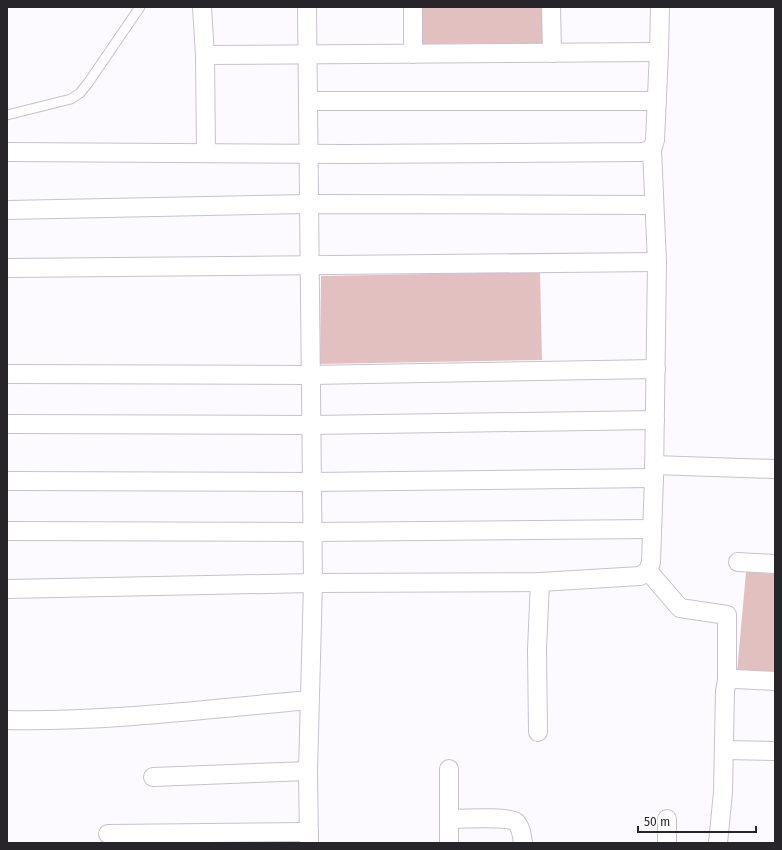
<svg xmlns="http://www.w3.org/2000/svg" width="782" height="850" font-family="'Fira Sans',sans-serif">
	<rect width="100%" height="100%" fill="#fdfaff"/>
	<g fill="#e3c0c0">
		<path d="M423 7H542V43L422 44Z"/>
		<path d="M540 272 542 360 320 364 321 276Z"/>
		<path d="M746 572 775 574V674L737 672Z"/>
	</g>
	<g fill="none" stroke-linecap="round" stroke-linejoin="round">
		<defs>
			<path id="service" d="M7 115 71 99 80 93 88 83 140 7"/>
			<g id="minor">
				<path d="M202 7 205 55 206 153"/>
				<path d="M307 7 313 583 308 771 309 843"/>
				<path d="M413 7V54"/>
				<path d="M551 7 552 53"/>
				<path d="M205 55 659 52"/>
				<path d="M309 101H657"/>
				<path d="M7 152 347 154 641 152 652 150 655 140 659 52 660 7"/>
				<path d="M7 210 310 204 654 205"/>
				<path d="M7 268 657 262"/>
				<path d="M7 374 310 375 656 369"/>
				<path d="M7 424 311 425 655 420"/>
				<path d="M654 465 775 469"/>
				<path d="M7 481 311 482 654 478"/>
				<path d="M7 531 312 532 652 529"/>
				<path d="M738 562 775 564"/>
				<path d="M648 571 680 608 727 615V680"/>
				<path d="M7 589 313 583 540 582 640 576 648 571 651 562 654 478 657 262 652 150"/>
				<path d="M7 720C108 722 209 709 309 700"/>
				<path d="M538 732 537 649 540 582"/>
				<path d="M724 750 775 751"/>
				<path d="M449 769V843"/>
				<path d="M153 777 308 771"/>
				<path d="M449 819C462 819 507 816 516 822 521 827 522 836 523 843"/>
				<path d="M667 819V843"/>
				<path d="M108 834 309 832"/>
				<path d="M718 843 723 792 725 691 727 680 736 679 775 681"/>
			</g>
		</defs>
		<use href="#service" stroke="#c8c1cc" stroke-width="11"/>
		<use href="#minor" stroke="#c8c1cc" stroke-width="20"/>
		<use href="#service" stroke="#fff" stroke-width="9"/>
		<use href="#minor" stroke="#fff" stroke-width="18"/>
	</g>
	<rect width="782" height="850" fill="none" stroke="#272529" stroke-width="16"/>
	<path d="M638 826v6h118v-6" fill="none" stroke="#272529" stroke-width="2"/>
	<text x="644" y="826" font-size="12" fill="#272529" stroke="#ffffff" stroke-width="3" paint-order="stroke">50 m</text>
</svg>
